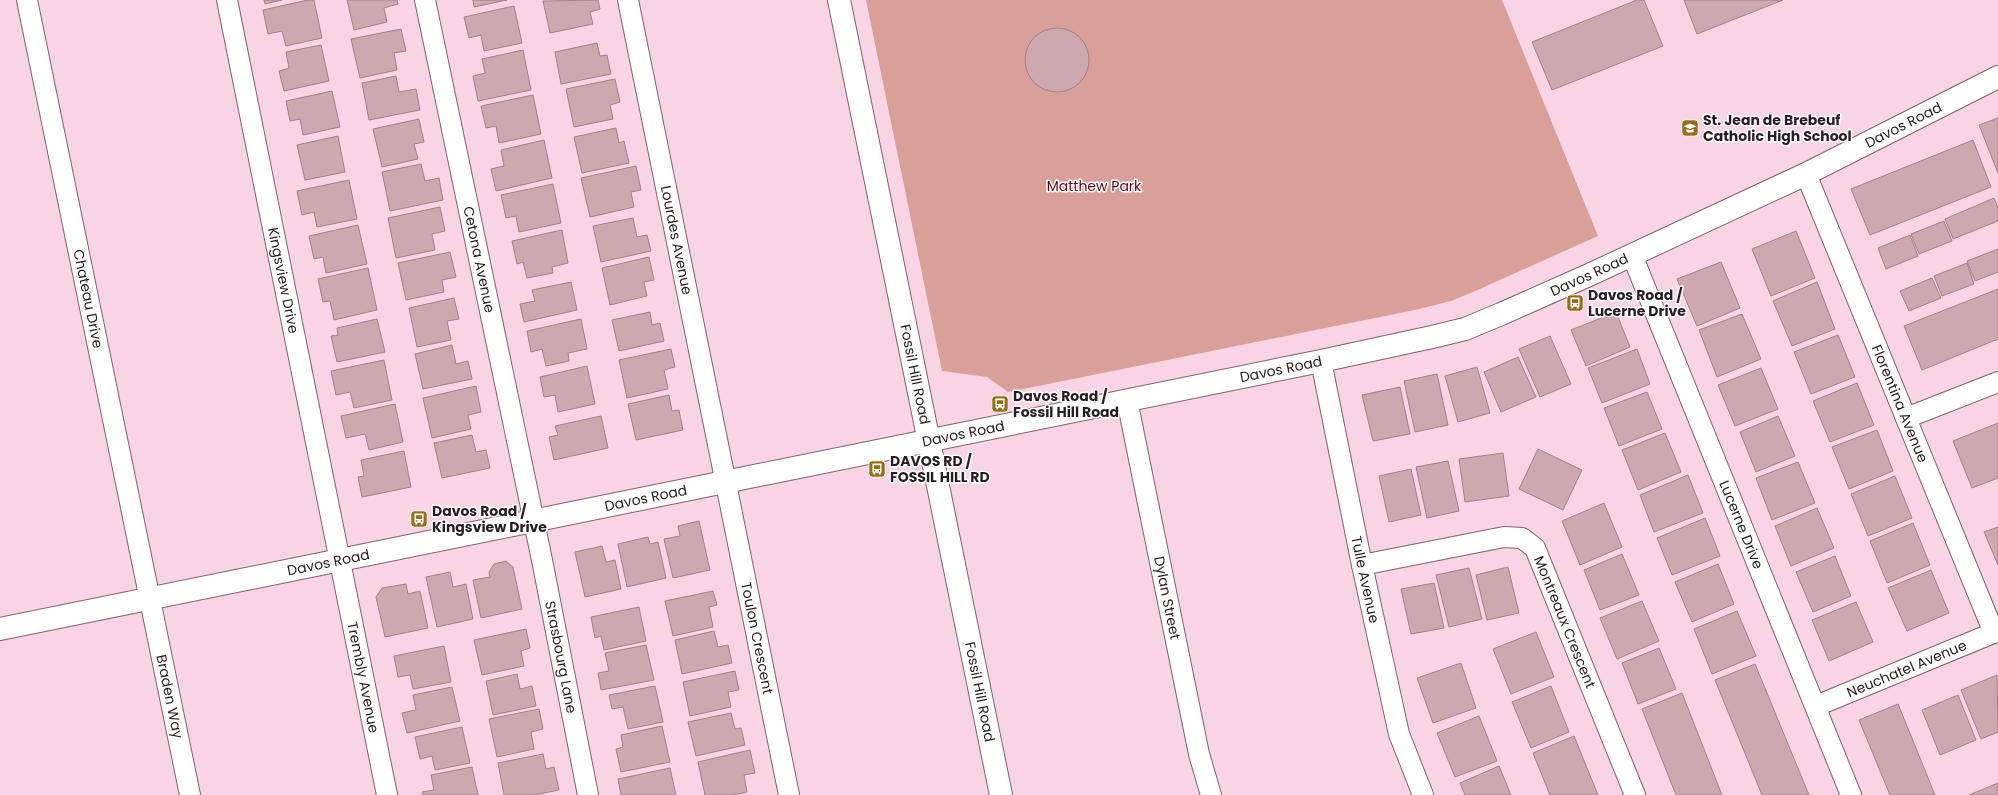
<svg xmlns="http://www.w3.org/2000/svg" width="1998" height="795" font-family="Poppins,sans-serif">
	<rect width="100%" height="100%" fill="#f8d4e5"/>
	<path fill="#d99f99" d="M866 0H1502L1598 236 1473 292 1451 301 1415 310 1008 392 987 377 942 371Z"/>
	<g fill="#cea8af" stroke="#a58087">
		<path d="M264 0H282L265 4Z"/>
		<path d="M308 0H314L322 38 286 46 282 31 268 34 263 10Z"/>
		<path d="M347 0H397L398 4 384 8 387 22 354 30Z"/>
		<path d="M473 0H507L474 7Z"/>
		<path d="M598 0 600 9 590 12 593 24 550 33 543 1Z"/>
		<path d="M1637 0H1644L1663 46 1552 90 1532 42Z"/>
		<path d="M1684 0H1783L1697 34Z"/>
		<path d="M514 6 522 43 484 51 481 35 469 38 464 17Z"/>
		<circle cx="1057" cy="60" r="32"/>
		<path d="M401 29 406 51 394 53 397 70 360 78 351 39Z"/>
		<path d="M597 43 600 56 607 55 611 74 561 84 555 52Z"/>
		<path d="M321 45 329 81 284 91 279 71 289 68 286 52Z"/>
		<path d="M523 50 531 90 478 101 473 76 485 73 482 59Z"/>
		<path d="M396 76 399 92 416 89 420 110 369 120 362 83Z"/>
		<path d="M615 79 620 102 610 105 613 119 574 127 566 89Z"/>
		<path d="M332 91 340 127 303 135 300 119 290 121 286 101Z"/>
		<path d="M533 95 541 134 499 143 496 126 486 128 481 106Z"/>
		<path d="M1998 118V173L1979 125Z"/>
		<path d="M419 119 424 142 414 144 418 159 382 167 373 129Z"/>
		<path d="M616 128 619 143 624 141 629 163 582 173 574 137Z"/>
		<path d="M338 136 345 172 305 180 297 145Z"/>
		<path d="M544 140 552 178 496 191 491 169 504 166 501 150Z"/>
		<path d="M1973 140 1991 187 1870 235 1851 189Z"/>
		<path d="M421 164 425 181 439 178 443 200 390 211 382 172Z"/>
		<path d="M636 166 641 190 631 192 634 207 590 217 581 178Z"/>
		<path d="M349 180 357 219 317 227 314 212 302 215 297 191Z"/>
		<path d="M553 184 561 223 519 232 516 216 506 218 501 195Z"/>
		<path d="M1994 198 1998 208V221L1953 239 1945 219Z"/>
		<path d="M440 207 445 231 432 234 435 250 396 258 388 218Z"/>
		<path d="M633 218 637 237 647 235 651 251 601 262 593 226Z"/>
		<path d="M1944 221 1952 241 1919 254 1911 234Z"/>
		<path d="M358 225 367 264 326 273 323 257 314 259 309 236Z"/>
		<path d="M562 230 568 263 552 267 553 273 527 278 523 262 517 264 512 241Z"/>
		<path d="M1796 231 1815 278 1771 296 1752 249Z"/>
		<path d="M1910 235 1918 256 1886 269 1878 248Z"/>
		<path d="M1998 249V272L1975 281 1967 261Z"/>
		<path d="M450 252 456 277 442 280 444 292 406 300 398 263Z"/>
		<path d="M649 257 654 280 644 282 647 296 610 305 602 268Z"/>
		<path d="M1721 262 1740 308 1697 326 1677 279Z"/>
		<path d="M1967 263 1974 284 1942 296 1934 276Z"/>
		<path d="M368 268 377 310 334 320 330 301 323 302 318 279Z"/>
		<path d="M1932 278 1941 298 1909 311 1900 291Z"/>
		<path d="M571 282 577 310 524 322 520 304 535 301 532 290Z"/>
		<path d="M1817 282 1835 329 1792 346 1773 301Z"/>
		<path d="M1998 289V339L1922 370 1904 326Z"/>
		<path d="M454 298 459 319 447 321 451 340 417 347 409 308Z"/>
		<path d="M650 312 652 325 660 323 664 341 619 351 612 320Z"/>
		<path d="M1616 312 1630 347 1586 366 1571 330Z"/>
		<path d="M1742 314 1761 359 1717 377 1699 330Z"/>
		<path d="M377 319 385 352 337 362 331 336 338 335 337 328Z"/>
		<path d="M581 319 587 349 568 353 569 361 546 366 542 349 531 352 527 331Z"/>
		<path d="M1838 335 1855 377 1811 394 1794 352Z"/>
		<path d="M1550 336 1571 384 1540 397 1519 349Z"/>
		<path d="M452 345 456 364 468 361 472 379 423 389 415 354Z"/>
		<path d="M671 349 675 367 664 370 668 389 627 398 619 360Z"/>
		<path d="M1637 349 1650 384 1602 403 1588 368Z"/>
		<path d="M1518 357 1536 397 1501 412 1484 372Z"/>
		<path d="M384 360 392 400 354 408 350 392 336 395 331 371Z"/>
		<path d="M587 366 595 404 558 412 555 395 544 397 540 377Z"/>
		<path d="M1477 367 1490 413 1458 422 1445 376Z"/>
		<path d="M1761 368 1778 409 1735 426 1718 385Z"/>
		<path d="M1437 374 1448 425 1415 432 1404 381Z"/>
		<path d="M1857 383 1874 425 1830 442 1813 401Z"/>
		<path d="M476 386 481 412 468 415 471 429 432 438 423 398Z"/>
		<path d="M1400 387 1410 434 1373 441 1362 395Z"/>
		<path d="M1647 392 1662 429 1619 446 1604 408Z"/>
		<path d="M669 395 672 411 679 410 683 430 636 440 628 404Z"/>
		<path d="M395 404 403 442 369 450 365 434 346 438 341 416Z"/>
		<path d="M601 416 608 448 554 460 549 437 558 435 555 426Z"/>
		<path d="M1778 416 1795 456 1756 472 1740 432Z"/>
		<path d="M1998 423V478L1972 488 1953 441Z"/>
		<path d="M1877 430 1893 471 1849 489 1832 447Z"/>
		<path d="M1665 433 1681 472 1638 490 1622 450Z"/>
		<path d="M472 435 476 452 486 450 490 468 442 478 434 443Z"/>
		<path d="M1538 449 1582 470 1563 510 1519 489Z"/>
		<path d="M404 451 411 487 362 497 358 477 364 476 361 460Z"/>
		<path d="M1503 453 1509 496 1465 502 1459 459Z"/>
		<path d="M1448 461 1459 511 1427 518 1416 467Z"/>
		<path d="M1798 462 1815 503 1772 520 1756 478Z"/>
		<path d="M1411 469 1421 515 1389 522 1379 476Z"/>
		<path d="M1688 475 1703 513 1654 532 1640 495Z"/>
		<path d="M1895 476 1912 518 1868 536 1851 494Z"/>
		<path d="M1604 503 1622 547 1580 565 1562 521Z"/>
		<path d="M1817 508 1834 548 1791 566 1775 526Z"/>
		<path d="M1705 518 1720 556 1672 575 1657 538Z"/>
		<path d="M699 521 710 570 673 578 664 539 680 536 678 526Z"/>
		<path d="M1913 523 1930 565 1887 583 1870 541Z"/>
		<path d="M1998 527V565L1984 532Z"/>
		<path d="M648 537 650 544 658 542 666 578 627 587 618 544Z"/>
		<path d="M602 546 606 562 615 560 621 589 585 597 575 552Z"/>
		<path d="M1622 554 1639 595 1600 610 1584 570Z"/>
		<path d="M1835 556 1851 596 1813 612 1796 572Z"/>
		<path d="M506 561 513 567 522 609 481 618 473 580 490 577 489 572 494 564Z"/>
		<path d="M1718 564 1734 604 1692 622 1675 582Z"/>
		<path d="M1508 567 1519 613 1487 620 1476 575Z"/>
		<path d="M1469 568 1482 619 1449 627 1436 575Z"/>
		<path d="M1931 570 1949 613 1907 631 1888 588Z"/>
		<path d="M450 572 453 587 466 584 473 619 437 627 426 577Z"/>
		<path d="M1434 583 1444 628 1411 634 1401 589Z"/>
		<path d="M406 584 408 594 420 591 428 628 385 637 376 597 382 588Z"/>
		<path d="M713 591 717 605 709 607 713 627 673 636 665 601Z"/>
		<path d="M1642 601 1659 641 1617 659 1600 618Z"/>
		<path d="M1856 602 1873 642 1829 661 1812 620Z"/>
		<path d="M639 607 646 641 604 650 601 636 595 638 591 617Z"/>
		<path d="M1737 611 1756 656 1712 674 1694 629Z"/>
		<path d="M526 629 530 648 521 651 524 666 482 675 474 640Z"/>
		<path d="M714 631 718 647 728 645 732 663 682 674 675 640Z"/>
		<path d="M1536 632 1554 677 1511 694 1493 649Z"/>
		<path d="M646 645 654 680 601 690 598 673 609 671 605 653Z"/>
		<path d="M444 646 451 682 413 689 410 675 398 677 394 656Z"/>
		<path d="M1659 648 1676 689 1638 704 1622 663Z"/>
		<path d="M1461 663 1476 708 1433 723 1417 678Z"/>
		<path d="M1755 664 1809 795H1762L1715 680Z"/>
		<path d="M735 671 739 690 728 692 731 707 690 716 683 682Z"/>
		<path d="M517 674 520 689 532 686 536 706 493 715 486 681Z"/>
		<path d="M1997 675 1998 732 1981 739 1961 690Z"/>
		<path d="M655 686 663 722 628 729 623 707 612 709 609 695Z"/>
		<path d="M1551 686 1569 732 1531 748 1512 702Z"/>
		<path d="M452 687 460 721 407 733 402 713 416 710 413 695Z"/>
		<path d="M1682 693 1722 795H1676L1642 709Z"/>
		<path d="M1958 695 1976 740 1940 755 1922 710Z"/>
		<path d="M1898 704 1935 795H1890L1859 720Z"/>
		<path d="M539 709 543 729 531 732 534 749 497 757 489 719Z"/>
		<path d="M731 713 735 729 741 728 745 745 696 756 688 722Z"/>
		<path d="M1479 716 1497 761 1455 777 1437 733Z"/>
		<path d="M662 726 670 762 621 772 616 749 623 747 621 735Z"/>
		<path d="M462 727 470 763 435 770 432 756 420 759 415 737Z"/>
		<path d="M1574 736 1598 795H1550L1533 753Z"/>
		<path d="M750 750 755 773 744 775 747 792 733 795H705L698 762Z"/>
		<path d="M543 754 546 769 554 767 559 790 534 795H504L498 763Z"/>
		<path d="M1499 766 1511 795H1465L1460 783Z"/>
		<path d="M472 767 478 795H423L422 792 434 790 431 775Z"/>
		<path d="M670 768 676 795H621L618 779Z"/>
		<path d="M1998 783V795H1969Z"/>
	</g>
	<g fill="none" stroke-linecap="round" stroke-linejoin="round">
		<defs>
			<g id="minor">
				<path id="s1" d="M27 0 190 795"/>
				<path id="s2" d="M227 0 387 795"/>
				<path id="s3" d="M425 0 542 560 588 795"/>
				<path id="s4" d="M628 0 789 795"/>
				<path id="s5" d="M1806 174 1994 633"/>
				<path id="s6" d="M1632 255 1851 795"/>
				<path id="s7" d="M1321 361 1362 565 1399 734 1423 795"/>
				<path id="s8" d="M1127 400 1199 754 1211 795"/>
				<path d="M1906 418 1998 382"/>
				<path id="s9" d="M1362 565 1504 537 1522 538 1535 548 1635 795"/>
				<path id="s10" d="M1816 706 1998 631"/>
			</g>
			<g id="tertiary">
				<path id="s11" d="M839 0 1001 795"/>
				<path id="s12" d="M0 629 1321 361 1432 337 1465 329 1501 314 1589 275 1806 174 1998 77"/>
			</g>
		</defs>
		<use href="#minor" stroke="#7f6070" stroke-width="22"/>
		<use href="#tertiary" stroke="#7f6070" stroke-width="24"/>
		<use href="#minor" stroke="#fff" stroke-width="20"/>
		<use href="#tertiary" stroke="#fff" stroke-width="22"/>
	</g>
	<defs>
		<symbol id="school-square" viewBox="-11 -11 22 22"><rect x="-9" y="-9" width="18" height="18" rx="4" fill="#956e18" stroke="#fff"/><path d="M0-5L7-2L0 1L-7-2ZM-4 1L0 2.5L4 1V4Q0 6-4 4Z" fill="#fff"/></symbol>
		<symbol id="bus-square" viewBox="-11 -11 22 22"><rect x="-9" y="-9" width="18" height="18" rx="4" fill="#956e18" stroke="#fff"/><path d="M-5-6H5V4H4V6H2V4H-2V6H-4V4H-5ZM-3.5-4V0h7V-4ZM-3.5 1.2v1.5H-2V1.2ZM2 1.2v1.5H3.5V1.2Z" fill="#fff"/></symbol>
	</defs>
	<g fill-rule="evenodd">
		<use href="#school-square" x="1680" y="118" width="20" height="20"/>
		<use href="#bus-square" x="1565" y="293" width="20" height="20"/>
		<use href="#bus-square" x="990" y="394" width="20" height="20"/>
		<use href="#bus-square" x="867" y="459" width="20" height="20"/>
		<use href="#bus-square" x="409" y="509" width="20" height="20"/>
	</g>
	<g text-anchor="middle" stroke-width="3" stroke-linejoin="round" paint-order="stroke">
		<g font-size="14" font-weight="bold" fill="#281b22" stroke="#fff" text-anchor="start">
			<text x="1703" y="125">St. Jean de Brebeuf<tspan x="1703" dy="16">Catholic High School</tspan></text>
			<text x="1588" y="300">Davos Road /<tspan x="1588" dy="16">Lucerne Drive</tspan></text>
			<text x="1013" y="401">Davos Road /<tspan x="1013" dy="16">Fossil Hill Road</tspan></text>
			<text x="890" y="466">DAVOS RD /<tspan x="890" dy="16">FOSSIL HILL RD</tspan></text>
			<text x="432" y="516">Davos Road /<tspan x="432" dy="16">Kingsview Drive</tspan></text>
		</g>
		<g font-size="14" fill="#281b22" stroke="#fff">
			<text dy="5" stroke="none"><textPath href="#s12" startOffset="1979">Davos Road</textPath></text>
			<text dy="5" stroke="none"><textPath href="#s4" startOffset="245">Lourdes Avenue</textPath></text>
			<text dy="5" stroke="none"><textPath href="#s3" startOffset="265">Cetona Avenue</textPath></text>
			<text dy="5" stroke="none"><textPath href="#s12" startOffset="1631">Davos Road</textPath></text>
			<text dy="5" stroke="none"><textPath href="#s2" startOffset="286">Kingsview Drive</textPath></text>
			<text dy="5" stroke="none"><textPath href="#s1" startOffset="305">Chateau Drive</textPath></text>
			<text dy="5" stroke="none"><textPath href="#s12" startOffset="1307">Davos Road</textPath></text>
			<text dy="5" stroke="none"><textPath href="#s11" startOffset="382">Fossil Hill Road</textPath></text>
			<text dy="5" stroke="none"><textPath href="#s5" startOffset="248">Florentina Avenue</textPath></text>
			<text dy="5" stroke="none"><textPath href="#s12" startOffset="983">Davos Road</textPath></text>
			<text dy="5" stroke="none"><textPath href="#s12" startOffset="659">Davos Road</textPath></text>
			<text dy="5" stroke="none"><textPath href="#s6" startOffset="291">Lucerne Drive</textPath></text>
			<text dy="5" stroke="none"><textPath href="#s12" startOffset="335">Davos Road</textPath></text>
			<text dy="5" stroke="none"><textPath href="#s7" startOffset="223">Tulle Avenue</textPath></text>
			<text dy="5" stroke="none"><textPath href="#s8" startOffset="202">Dylan Street</textPath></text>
			<text dy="5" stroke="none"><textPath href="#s9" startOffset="259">Montreaux Crescent</textPath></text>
			<text dy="5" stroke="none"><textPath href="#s4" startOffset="651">Toulon Crescent</textPath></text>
			<text dy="5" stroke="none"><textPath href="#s3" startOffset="671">Strasbourg Lane</textPath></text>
			<text dy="5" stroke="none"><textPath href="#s10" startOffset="98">Neuchatel Avenue</textPath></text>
			<text dy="5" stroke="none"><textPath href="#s2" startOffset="691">Trembly Avenue</textPath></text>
			<text dy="5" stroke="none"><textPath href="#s11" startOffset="706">Fossil Hill Road</textPath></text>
			<text dy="5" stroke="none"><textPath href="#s1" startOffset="711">Braden Way</textPath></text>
		</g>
		<g font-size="14" fill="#65000a" stroke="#fff">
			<text x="1094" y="191">Matthew Park</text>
		</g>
	</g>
</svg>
